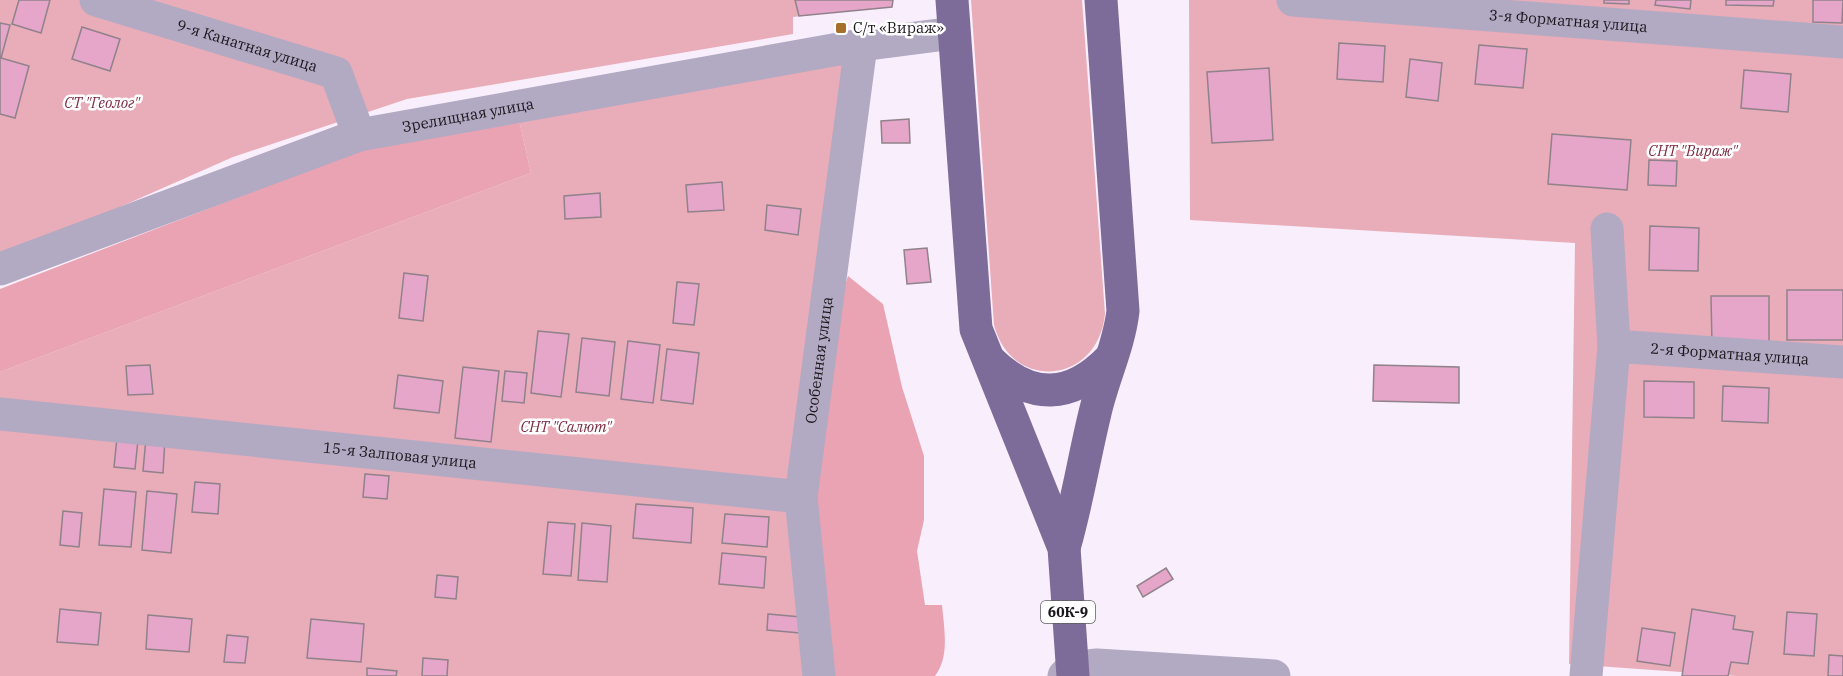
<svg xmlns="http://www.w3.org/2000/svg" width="1843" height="676" font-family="'IBM Plex Serif',serif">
	<rect width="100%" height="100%" fill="#f9eefb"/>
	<g fill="#e9acb9">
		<path d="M0 0H891V6L793 17V34L407 99 233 157 0 260Z"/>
		<path d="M971 0H1082L1105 314C1098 384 1012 393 994 325Z"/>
		<path d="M1189 0H1843V676H1737L1569 664 1575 243 1190 220Z"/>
		<path d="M867 58 828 339 831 676H0V372L531 173 517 111Z"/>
	</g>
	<g fill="#eaa3b2">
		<path d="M517 111 531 173 0 372V289L404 133Z"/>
		<path d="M848 276 883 304 902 387 924 456V520L917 551 925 605H942C944 628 950 657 935 676H831L811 496 828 339Z"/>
	</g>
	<g fill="#e5a6ca" stroke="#90828a" stroke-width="1.5">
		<path d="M19 0H50L41 33 12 24Z"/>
		<path d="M795 0H893L892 7 799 16Z"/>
		<path d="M1604 0H1629V4L1604 3Z"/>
		<path d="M1656 0H1691L1690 9 1655 5Z"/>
		<path d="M1726 0H1774L1773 6 1726 5Z"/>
		<path d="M1813 0H1843L1842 23 1813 22Z"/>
		<path d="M0 23 10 25 1 58 29 66 15 118 0 114Z"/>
		<path d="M82 27 120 39 110 71 72 59Z"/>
		<path d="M1339 43 1385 46 1383 82 1337 79Z"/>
		<path d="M1479 45 1527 49 1523 88 1475 84Z"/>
		<path d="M1410 59 1442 63 1438 101 1406 97Z"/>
		<path d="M1269 68 1273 140 1212 143 1207 72Z"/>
		<path d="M1744 70 1791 74 1788 112 1741 108Z"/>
		<path d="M909 119 910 143H882L881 121Z"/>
		<path d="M1552 134 1631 140 1627 190 1548 184Z"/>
		<path d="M1649 160 1677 161 1676 186 1648 185Z"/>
		<path d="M722 182 724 210 688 212 686 185Z"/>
		<path d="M600 193 601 217 565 219 564 196Z"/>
		<path d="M767 205 801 209 798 235 765 230Z"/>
		<path d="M1650 226 1699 228 1698 271 1649 270Z"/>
		<path d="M927 248 931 282 907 284 904 250Z"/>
		<path d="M404 273 428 276 423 321 399 318Z"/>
		<path d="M677 282 699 284 694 325 673 323Z"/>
		<rect x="1787" y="290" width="56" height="50"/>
		<path d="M1711 296H1769V345H1712Z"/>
		<path d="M538 331 569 334 561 397 531 393Z"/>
		<path d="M582 338 615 342 609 396 576 392Z"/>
		<path d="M628 341 660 345 653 403 621 399Z"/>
		<path d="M667 349 699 353 693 404 661 400Z"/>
		<path d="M150 365 153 394 128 395 126 366Z"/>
		<path d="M1374 365 1459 367V403L1373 401Z"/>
		<path d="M463 367 499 371 491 442 455 438Z"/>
		<path d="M505 371 527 373 524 403 502 401Z"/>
		<path d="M398 375 443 381 439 413 394 408Z"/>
		<path d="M1644 381 1694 382V418L1644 417Z"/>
		<path d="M1723 386 1769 388 1768 423 1722 421Z"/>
		<path d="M117 438 138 440 135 469 114 467Z"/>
		<path d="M146 438 165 439 163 473 143 471Z"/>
		<path d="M365 474 389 476 387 499 363 497Z"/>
		<path d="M195 482 220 484 218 514 192 512Z"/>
		<path d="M104 489 136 492 131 547 99 545Z"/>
		<path d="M147 491 177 494 171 553 142 550Z"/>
		<path d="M636 504 693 508 691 543 633 538Z"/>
		<path d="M63 511 82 513 79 547 60 545Z"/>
		<path d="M725 514 769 517 767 547 722 543Z"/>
		<path d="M548 522 575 524 571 576 543 574Z"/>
		<path d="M582 523 611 526 607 582 578 580Z"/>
		<path d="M722 553 766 557 764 588 719 584Z"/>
		<path d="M1166 568 1173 579 1143 597 1137 586Z"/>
		<path d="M437 575 458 577 456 599 435 597Z"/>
		<path d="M60 609 101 613 98 645 57 642Z"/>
		<path d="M1692 609 1735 616 1733 629 1753 632 1748 664 1731 662 1728 676H1682Z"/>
		<path d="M1787 612 1817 614 1814 656 1784 654Z"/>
		<path d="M768 614 801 617 800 633 767 630Z"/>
		<path d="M148 615 192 619 189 652 146 649Z"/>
		<path d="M311 619 364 624 361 662 307 658Z"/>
		<path d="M1642 628 1675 633 1670 666 1637 661Z"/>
		<path d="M227 635 248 637 245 663 224 662Z"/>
		<path d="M1829 655 1843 656V676H1828Z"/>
		<path d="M423 658 448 660 447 676H422Z"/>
		<path d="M367 668 397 671 396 676H367Z"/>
	</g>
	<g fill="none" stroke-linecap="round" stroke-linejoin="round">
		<g stroke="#b2a9c3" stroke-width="33">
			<path id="s1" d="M96 0 336 73 359 135"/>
			<path id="s2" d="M1293 0 1843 42"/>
			<path id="s3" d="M0 269 359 135 861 45 954 33"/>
			<path id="s4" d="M1614 346 1843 362"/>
			<path id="s5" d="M0 414 801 497"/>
			<path id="s6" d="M819 676 801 497 861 45"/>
			<path d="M1064 676 1072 668 1097 665 1274 676"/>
			<path d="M1586 676 1614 346 1607 229"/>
		</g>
		<g stroke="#7d6b99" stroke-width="33">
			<path d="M952 0 976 329 1064 548 1073 676"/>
			<path d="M990 361C1031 401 1071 399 1110 359"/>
			<path d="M1064 548C1077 503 1084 458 1095 413 1103 378 1119 346 1123 311L1101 0"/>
		</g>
	</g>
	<rect fill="#a66f2b" stroke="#fff" stroke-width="2" x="835" y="22" width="12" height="12" rx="3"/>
	<g text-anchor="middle" stroke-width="5" stroke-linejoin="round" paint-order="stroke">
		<rect fill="#fff" stroke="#5f5c5f" stroke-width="1.5" x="1041" y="601" width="54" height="22" rx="4.5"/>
		<g font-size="14" font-weight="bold" fill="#1a161a">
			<text x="1068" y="617">60К-9</text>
		</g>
		<g font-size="15" fill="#1a161a" stroke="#fff">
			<text dy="5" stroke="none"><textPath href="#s2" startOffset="276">3-я Форматная улица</textPath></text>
			<text dy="5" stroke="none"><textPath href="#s1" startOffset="158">9-я Канатная улица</textPath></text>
			<text dy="5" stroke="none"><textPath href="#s3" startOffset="494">Зрелищная улица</textPath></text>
			<text dy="5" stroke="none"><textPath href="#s4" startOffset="116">2-я Форматная улица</textPath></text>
			<text dy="5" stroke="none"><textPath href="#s6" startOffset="318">Особенная улица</textPath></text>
			<text dy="5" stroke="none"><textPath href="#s5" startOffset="402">15-я Залповая улица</textPath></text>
		</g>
		<g font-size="15" fill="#1a161a" stroke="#fff" text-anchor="start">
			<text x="853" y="33">С/т «Вираж»</text>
		</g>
		<g font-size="15" font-style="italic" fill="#7d2a43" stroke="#fff">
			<text x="102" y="108">СТ "Геолог"</text>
			<text x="1693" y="156">СНТ "Вираж"</text>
			<text x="566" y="432">СНТ "Салют"</text>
		</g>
	</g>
</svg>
